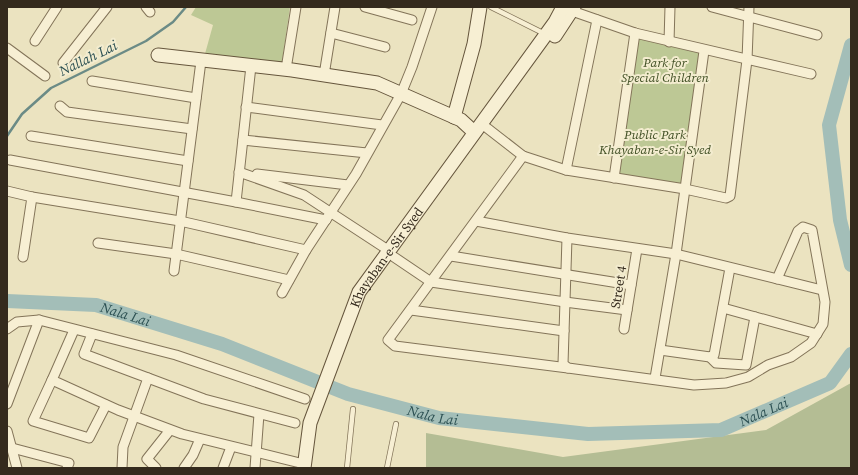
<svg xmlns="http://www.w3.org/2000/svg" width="858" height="475" font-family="'Source Serif 4',serif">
	<rect width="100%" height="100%" fill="#ebe3c0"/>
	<g fill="#bdc895">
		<path d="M196 7H290L281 69 203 61 213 25 191 15Z"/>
		<path d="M635 33 704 51 685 189 614 178Z"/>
	</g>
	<path fill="#b4bd94" d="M851 383V468H426V433L563 457 766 430Z"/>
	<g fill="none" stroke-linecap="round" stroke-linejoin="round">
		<path stroke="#6b8b86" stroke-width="2.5" d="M7 136 22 114 51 88 146 41 173 22 186 7"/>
		<g stroke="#a3beb8" stroke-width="14">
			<path d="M851 45 829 125 840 220 851 265"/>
			<path id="s1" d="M7 301 96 305 222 344 348 394 439 418 588 434 721 430 830 383 851 354"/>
		</g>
		<defs>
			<g id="lane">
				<path d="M491 7 545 34"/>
				<path d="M347 468 353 409"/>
				<path d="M387 468 396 424"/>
			</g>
			<g id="street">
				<path d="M146 7 150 12"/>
				<path d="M365 7 412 20"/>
				<path d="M712 7 817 35"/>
				<path d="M572 11 635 33 811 74"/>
				<path d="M331 33 385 47"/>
				<path d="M35 41 57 7"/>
				<path d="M669 42 670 7"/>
				<path d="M7 48 45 76"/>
				<path d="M63 63 107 7"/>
				<path d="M286 69 296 7"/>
				<path d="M324 75 335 7"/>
				<path d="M92 81 196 98"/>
				<path d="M60 106 67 112 192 129"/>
				<path d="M246 107 382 125"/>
				<path d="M487 128 523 156 566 170 685 189 726 198 730 196 747 60 749 7"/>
				<path d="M31 136 188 161"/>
				<path d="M243 140 367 153"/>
				<path d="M523 156 388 340 395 346 568 368"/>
				<path d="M10 160 236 202 326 220"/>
				<path d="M566 170 597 20"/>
				<path d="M239 172 304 195 388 250"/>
				<path d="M257 174 348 185"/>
				<path d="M614 178 635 33"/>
				<path d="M7 191 32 197 180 221 306 250"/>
				<path d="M236 202 251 66"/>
				<path d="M476 221 567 238 676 254 822 290"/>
				<path d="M567 238 563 364 568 368 694 385 726 383 748 377 768 365 791 357 811 343 823 324 825 302 812 230 803 227 798 231 777 279"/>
				<path d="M98 243 176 254 289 280"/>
				<path d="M451 256 631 285"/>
				<path d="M23 257 32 197"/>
				<path d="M394 257 431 282 565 302 627 310"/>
				<path d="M174 271 201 61"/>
				<path d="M282 293 306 250 356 174 401 94 412 67 432 7"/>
				<path d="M723 308 817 334"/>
				<path d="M411 310 564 331"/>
				<path d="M7 329 17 322 39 320 176 355 305 399"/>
				<path d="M624 329 637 249"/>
				<path d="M74 330 52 380 118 410 182 434 304 464"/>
				<path d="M92 334 84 354 204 399 295 423"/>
				<path d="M660 350 710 357 714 355 730 268"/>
				<path d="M710 357 716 363 746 365 755 317"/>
				<path d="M655 378 676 254 704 51"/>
				<path d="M52 380 33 421 89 438 106 405"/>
				<path d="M7 404 39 320"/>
				<path d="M7 431 17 468"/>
				<path d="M12 448 69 463 67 468"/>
				<path d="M122 468 123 447 148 378"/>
				<path d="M156 468 147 459 170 430"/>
				<path d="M184 468 193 455 200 439"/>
				<path d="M223 468 231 447"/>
				<path d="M255 468 259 414"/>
			</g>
			<g id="secondary">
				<path d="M555 36 574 7"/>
				<path d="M158 55 292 70 377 83 461 120 474 132"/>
				<path d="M454 117 474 44 480 7"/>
				<path id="s2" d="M304 468 310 423 359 292 555 22 563 7"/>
			</g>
		</defs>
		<use href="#lane" stroke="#837459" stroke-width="6"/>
		<use href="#street" stroke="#837459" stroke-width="11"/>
		<use href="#secondary" stroke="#65553c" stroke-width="15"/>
		<use href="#lane" stroke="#f7efd3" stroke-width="4.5"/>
		<use href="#street" stroke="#f7efd3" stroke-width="9"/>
		<use href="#secondary" stroke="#f7efd3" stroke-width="13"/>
	</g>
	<g text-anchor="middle" stroke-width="4" stroke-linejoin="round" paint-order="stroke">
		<g font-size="13" font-style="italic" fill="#404f24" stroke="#f3eccf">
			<text x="665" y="67">Park for<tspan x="665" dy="15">Special Children</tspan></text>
			<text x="655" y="139">Public Park<tspan x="655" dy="15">Khayaban-e-Sir Syed</tspan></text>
		</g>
		<g font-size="13" fill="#342a1d" stroke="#f3eccf">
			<text dy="5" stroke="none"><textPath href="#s2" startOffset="229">Khayaban-e-Sir Syed</textPath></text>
			<text transform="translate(618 287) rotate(-81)" y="5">Street 4</text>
		</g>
		<g font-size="14" font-style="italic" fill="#2d5153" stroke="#f3eccf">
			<text transform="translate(88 58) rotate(-26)" y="5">Nallah Lai</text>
			<text dy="5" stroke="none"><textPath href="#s1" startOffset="120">Nala Lai</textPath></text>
			<text dy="5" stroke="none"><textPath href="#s1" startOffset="780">Nala Lai</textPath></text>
			<text dy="5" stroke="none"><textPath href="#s1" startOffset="444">Nala Lai</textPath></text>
		</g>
	</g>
	<rect width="858" height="475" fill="none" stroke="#342a1d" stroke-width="16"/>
</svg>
